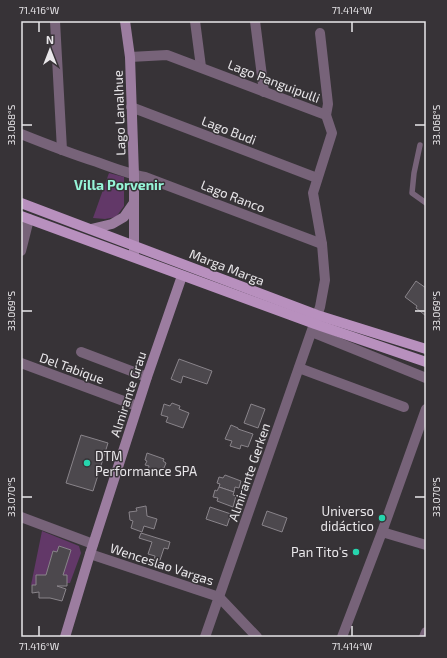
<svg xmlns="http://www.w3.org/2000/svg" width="447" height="658" font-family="'Exo 2',sans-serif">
	<rect width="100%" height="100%" fill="#373337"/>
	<g fill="#623868">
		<path d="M109 173 124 177V206L116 217 105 219 93 218Z"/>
		<path d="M42 531 79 546 81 553 70 583H67V575H63L71 550 59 547 57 552 53 551 46 575H36V585H31Z"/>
	</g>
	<g fill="#4c484d" stroke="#89848a">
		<path d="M416 281 426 288V319L425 318 426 316 416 308 417 306 405 297Z"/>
		<path d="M179 359 212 371 207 384 183 376 181 383 171 379Z"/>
		<path d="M172 403 180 406 179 409 189 413 183 428 166 422 168 417 161 415 164 404 170 406Z"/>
		<path d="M251 404 265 409 258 428 244 423Z"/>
		<path d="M231 425 238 428V429L253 434 248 447 241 445 240 449 230 446 232 441 225 439Z"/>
		<path d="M81 435 108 443 93 491 66 483Z"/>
		<path d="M147 453 164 459 163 461 166 463 164 468H162L159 476 148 471 149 466 145 465 147 461 145 460Z"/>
		<path d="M225 475 241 481 239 488 235 487 234 492 219 487 220 484 217 483 219 477 223 478Z"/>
		<path d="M219 487 234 492 233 495 236 496 233 507 217 501 218 498 213 497 215 490 217 491Z"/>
		<path d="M146 506 147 516 157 519 154 529 144 526 142 532 131 528 133 521 130 520 129 512 137 511 136 508Z"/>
		<path d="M210 507 231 514 227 526 206 519Z"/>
		<path d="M267 511 287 518 282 532 262 525Z"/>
		<path d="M141 533 170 542 168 549 164 548 158 566 153 564 155 556 148 554 152 542 139 538Z"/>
		<path d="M59 546 71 550 63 575H67V586H57L66 589 62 601 50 598H39V592L32 593V585H36V575H46L53 551 57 552Z"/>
	</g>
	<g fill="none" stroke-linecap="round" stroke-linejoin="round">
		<path stroke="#776379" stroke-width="5.5" d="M420 145 414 173 412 193 426 203"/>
		<g stroke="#776379" stroke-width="10">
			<path d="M55 21 62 150"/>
			<path d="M195 21 201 67"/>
			<path d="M255 21 264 92"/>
			<path d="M320 33 328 104 326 115"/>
			<path d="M130 57 167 55 326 115 332 133 313 193 322 244 325 280 320 307 205 637"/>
			<path d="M131 107 317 178"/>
			<path d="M21 134C46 144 72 154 97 162 113 168 129 174 145 177L322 244"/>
			<path d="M21 251 29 219"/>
			<path d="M312 332 426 378"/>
			<path d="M81 352 147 377"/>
			<path d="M21 363 137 406"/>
			<path d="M299 368 404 407"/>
			<path d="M21 517 93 544"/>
			<path d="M382 532 426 545"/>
			<path d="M90 554 219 597 257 637"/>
			<path d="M342 637 382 532 426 409"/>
			<path d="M424 637 426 632"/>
		</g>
		<g stroke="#9c7da0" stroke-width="10">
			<path d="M125 21 130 57 134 175V255"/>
			<path d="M91 229 112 224 124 217 133 204"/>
			<path d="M65 637 90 554 147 377 182 276"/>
		</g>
		<g stroke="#b890be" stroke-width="10">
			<path d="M21 203 317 315 426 349"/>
			<path d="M21 216 315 324 426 362"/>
		</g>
	</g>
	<path fill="none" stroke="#e9e7ea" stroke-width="1.5" d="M39 22V32M352 22V32M22 125H32M415 125H425M22 311H32M415 311H425M22 497H32M415 497H425M39 626V636M352 626V636"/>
	<g fill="#26d5ae" stroke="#373337" stroke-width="1.5">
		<circle cx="87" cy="463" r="4"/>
		<circle cx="382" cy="518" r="4"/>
		<circle cx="356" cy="552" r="4"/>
	</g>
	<g text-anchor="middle" stroke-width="3" stroke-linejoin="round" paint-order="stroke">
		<g font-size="13" fill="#e9e7ea" stroke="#373337">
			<text transform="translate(274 81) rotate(21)" y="5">Lago Panguipulli</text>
			<text transform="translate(119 113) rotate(-92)" y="5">Lago Lanalhue</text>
			<text transform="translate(229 130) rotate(21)" y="5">Lago Budi</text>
			<text transform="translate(233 196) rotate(21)" y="5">Lago Ranco</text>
			<text transform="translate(227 267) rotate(21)" y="5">Marga Marga</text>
			<text transform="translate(72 368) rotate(20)" y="5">Del Tabique</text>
			<text transform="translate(128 394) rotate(-72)" y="5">Almirante Grau</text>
			<text transform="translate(249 472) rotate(-71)" y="5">Almirante Gerken</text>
			<text transform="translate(162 564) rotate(18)" y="5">Wenceslao Vargas</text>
		</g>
		<g font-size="13" fill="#e9e7ea" stroke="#373337" text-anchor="end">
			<text x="95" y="461" text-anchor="start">DTM<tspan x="95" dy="15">Performance SPA</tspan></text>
			<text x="374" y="516">Universo<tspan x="374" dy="15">didáctico</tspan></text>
			<text x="348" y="557">Pan Tito's</text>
		</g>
		<g font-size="14" font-weight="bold" fill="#96f5d8" stroke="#373337">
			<text x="119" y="190">Villa Porvenir</text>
		</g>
	</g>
	<rect width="447" height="658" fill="none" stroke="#373337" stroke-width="44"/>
	<g transform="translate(50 50)" stroke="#373337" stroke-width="3" paint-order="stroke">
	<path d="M0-3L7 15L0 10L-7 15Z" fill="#e9e7ea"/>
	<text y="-6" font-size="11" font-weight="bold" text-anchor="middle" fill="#e9e7ea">N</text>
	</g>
	<rect x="22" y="22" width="403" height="614" fill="none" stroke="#e9e7ea" stroke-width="1.5"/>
	<g font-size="10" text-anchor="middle" fill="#e9e7ea">
		<text x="39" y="14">71.416°W</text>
		<text x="352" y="14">71.414°W</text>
		<text transform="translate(11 125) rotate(-90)" y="4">33.068°S</text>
		<text transform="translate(436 125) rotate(-90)" y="4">33.068°S</text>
		<text transform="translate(11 311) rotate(-90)" y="4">33.069°S</text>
		<text transform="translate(436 311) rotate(-90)" y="4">33.069°S</text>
		<text transform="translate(11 497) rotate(-90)" y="4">33.070°S</text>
		<text transform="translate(436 497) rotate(-90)" y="4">33.070°S</text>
		<text x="39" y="650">71.416°W</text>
		<text x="352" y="650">71.414°W</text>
	</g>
</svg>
